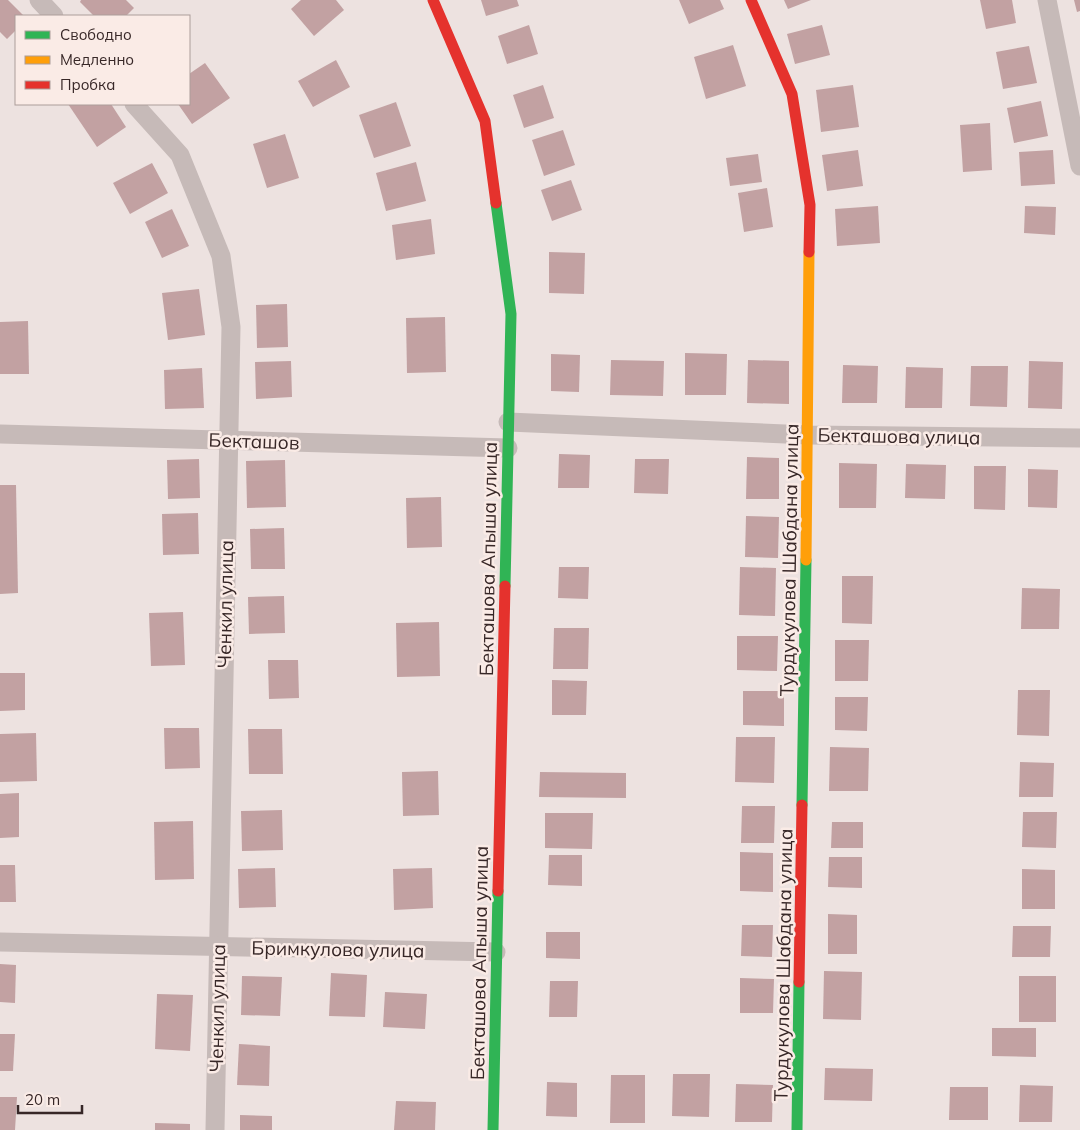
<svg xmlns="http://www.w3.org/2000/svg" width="1080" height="1130" font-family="Mulish,sans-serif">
	<rect width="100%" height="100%" fill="#ede2e0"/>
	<g fill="#c2a1a2">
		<path d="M0 0H8L24 16H16V30L7 39 0 32Z"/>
		<path d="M81 0H126L134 8 126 16H94L80 2Z"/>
		<path d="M301 0H336L344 10 314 36 291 9Z"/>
		<path d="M481 0H517L519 6 486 16Z"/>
		<path d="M679 0H720L724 9 689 24Z"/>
		<path d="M784 0H811L788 9Z"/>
		<path d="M980 0H1012L1016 23 986 29Z"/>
		<path d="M1074 0H1080V11L1077 12Z"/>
		<path d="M529 25 538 54 507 64 498 36Z"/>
		<path d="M822 25 830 55 795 64 787 34Z"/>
		<path d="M733 45 746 86 706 99 694 57Z"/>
		<path d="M1029 46 1037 83 1003 89 996 52Z"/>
		<path d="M336 60 350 87 313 107 298 81Z"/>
		<path d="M205 63 230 98 192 124 178 104H189V74Z"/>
		<path d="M543 85 554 118 524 128 513 95Z"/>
		<path d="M853 85 859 127 821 132 816 90Z"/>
		<path d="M1041 101 1048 136 1014 143 1007 108Z"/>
		<path d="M396 102 411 146 374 158 359 115Z"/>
		<path d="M68 104H111L126 127 97 147Z"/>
		<path d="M990 123 992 170 963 172 960 125Z"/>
		<path d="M563 130 575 165 544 176 532 140Z"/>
		<path d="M285 134 299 178 267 188 253 144Z"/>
		<path d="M858 150 863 186 827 191 822 155Z"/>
		<path d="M1053 150 1055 184 1021 186 1019 152Z"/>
		<path d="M758 154 762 182 730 186 726 158Z"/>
		<path d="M416 162 426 201 386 211 376 173Z"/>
		<path d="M152 163 168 193 130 214 113 183Z"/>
		<path d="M571 180 582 210 552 221 541 190Z"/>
		<path d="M767 188 773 227 744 232 738 193Z"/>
		<path d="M878 206 880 243 837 246 835 209Z"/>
		<path d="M1025 206 1056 207 1055 235 1024 233Z"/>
		<path d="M172 209 189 246 162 258 145 222Z"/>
		<path d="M431 219 435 254 396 260 392 225Z"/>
		<path d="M549 252 585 253 584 294 549 293Z"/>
		<path d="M199 289 205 335 168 340 162 293Z"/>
		<path d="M287 304 288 347 257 348 256 305Z"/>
		<path d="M445 317 446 372 407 373 406 318Z"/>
		<path d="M28 321 29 374H0V322Z"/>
		<path d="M685 353 727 354 726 395H685Z"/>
		<path d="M551 354 580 355 579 392 551 391Z"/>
		<path d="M611 360 664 361 663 396 610 395Z"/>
		<path d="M748 360 789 361V404L747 403Z"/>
		<path d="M291 361 292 397 256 399 255 362Z"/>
		<path d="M1029 361 1063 362 1062 409 1028 408Z"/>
		<path d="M843 365 878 366 877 403H842Z"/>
		<path d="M971 366H1008L1007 407 970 406Z"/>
		<path d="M906 367 943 368 942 408H905Z"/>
		<path d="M202 368 204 408 165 409 164 370Z"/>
		<path d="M559 454 590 455 589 488H558Z"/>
		<path d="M747 457 779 458V499H746Z"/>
		<path d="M199 459 200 498 168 499 167 460Z"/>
		<path d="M635 459H669L668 494 634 493Z"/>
		<path d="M285 460 286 507 247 508 246 461Z"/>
		<path d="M839 463 877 464 876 508H839Z"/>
		<path d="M906 464 946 465 945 499 905 498Z"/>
		<path d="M974 466H1006L1005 510 974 509Z"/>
		<path d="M1028 469 1058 470 1057 508 1028 507Z"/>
		<path d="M0 485H16L18 593 0 594Z"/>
		<path d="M441 497 442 547 407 548 406 498Z"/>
		<path d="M198 513 199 554 163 555 162 514Z"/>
		<path d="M746 516 779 517 778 558 745 557Z"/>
		<path d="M284 528 285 569H251L250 529Z"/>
		<path d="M559 567H589L588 599 558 598Z"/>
		<path d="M740 567 776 568 775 616 739 615Z"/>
		<path d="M842 576H873L872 624 842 623Z"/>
		<path d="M1022 588 1060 589 1059 629H1021Z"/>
		<path d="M284 596 285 633 249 634 248 597Z"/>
		<path d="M183 612 185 665 151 666 149 613Z"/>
		<path d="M439 622 440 676 397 677 396 623Z"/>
		<path d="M554 628H589L588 669H553Z"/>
		<path d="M737 636H778L777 671 737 670Z"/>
		<path d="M835 640H869L868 681H835Z"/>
		<path d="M268 660H298L299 698 269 699Z"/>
		<path d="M0 673H25V710L0 711Z"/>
		<path d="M552 680 587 681 586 715H552Z"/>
		<path d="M1018 690H1050L1049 736 1017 735Z"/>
		<path d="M743 691H784V726L743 725Z"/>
		<path d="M835 697H868L867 731 835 730Z"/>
		<path d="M164 728H199L200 768 165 769Z"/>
		<path d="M248 729H282L283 774H249Z"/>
		<path d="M36 733 37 781 0 782V734Z"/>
		<path d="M736 737H775L774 783 735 782Z"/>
		<path d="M830 747 869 748 868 791H829Z"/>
		<path d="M1020 762 1054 763 1053 797H1019Z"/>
		<path d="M438 771 439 815 403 816 402 772Z"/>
		<path d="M540 772 626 773V798L539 797Z"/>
		<path d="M19 793V837L0 838V794Z"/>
		<path d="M742 806H775L774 843H741Z"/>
		<path d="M282 810 283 850 242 851 241 811Z"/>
		<path d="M1023 812H1057L1056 848 1022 847Z"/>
		<path d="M545 813H593L592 849 545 848Z"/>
		<path d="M193 821 194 879 155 880 154 822Z"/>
		<path d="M832 822H863V848H831Z"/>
		<path d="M740 852 773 853V892L740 891Z"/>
		<path d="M549 855H582V886L548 885Z"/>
		<path d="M829 857H862V888L828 887Z"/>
		<path d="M0 865H15L16 902H0Z"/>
		<path d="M275 868 276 907 239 908 238 869Z"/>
		<path d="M432 868 433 908 394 910 393 869Z"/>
		<path d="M1022 869 1055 870V909H1022Z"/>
		<path d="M828 914 857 915V954H828Z"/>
		<path d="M742 925H773L772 957 741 956Z"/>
		<path d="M1013 926H1051L1050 957H1012Z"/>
		<path d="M546 932H580V959L546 958Z"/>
		<path d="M0 964 16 965 15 1003 0 1002Z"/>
		<path d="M824 971 862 972 861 1020 823 1019Z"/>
		<path d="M331 973 367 975 365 1017 329 1016Z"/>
		<path d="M242 976 282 977 280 1016 241 1015Z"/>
		<rect x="1019" y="976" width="37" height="46"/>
		<path d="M740 978 774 979 773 1013H740Z"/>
		<path d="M550 981H578L577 1017H549Z"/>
		<path d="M385 992 427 994 425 1029 383 1027Z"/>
		<path d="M157 994 193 995 190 1051 155 1049Z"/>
		<path d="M992 1028H1036V1057L992 1056Z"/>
		<path d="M0 1034H15L13 1071H0Z"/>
		<path d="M239 1044 270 1046 269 1086 237 1085Z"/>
		<path d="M825 1068 873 1069 872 1101 824 1100Z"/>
		<path d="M673 1074H710L709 1117 672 1116Z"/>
		<path d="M611 1075H645V1123H610Z"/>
		<path d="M547 1082 577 1083V1117L546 1116Z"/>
		<path d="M736 1084 773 1085 772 1122H735Z"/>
		<path d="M1020 1085 1053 1086 1052 1122H1019Z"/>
		<path d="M950 1087H988V1120H949Z"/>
		<path d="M0 1097H17L15 1130H0Z"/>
		<path d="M396 1101 436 1102 435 1130H394Z"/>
		<path d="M240 1115 272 1116V1130H240Z"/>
		<path d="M155 1123 190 1124V1130H155Z"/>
	</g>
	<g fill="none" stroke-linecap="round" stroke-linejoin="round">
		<g stroke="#c6bab8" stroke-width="19">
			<path d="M39 0 54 16"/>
			<path d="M1047 0 1080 166"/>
			<path d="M134 104 180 155 221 256 231 327 215 1130"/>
			<path d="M508 422 808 435 1080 438"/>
			<path d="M0 434 508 448"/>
			<path d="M0 942 496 952"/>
		</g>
		<g stroke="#30b455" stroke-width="11">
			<path d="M496 203 511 314 505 586"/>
			<path d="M802 805 806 560"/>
			<path d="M493 1130 498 891"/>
			<path d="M797 1130 799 982"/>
		</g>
		<path stroke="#ff9f0a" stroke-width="11" d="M806 560 809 252"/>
		<g stroke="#e5322d" stroke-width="11">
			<path d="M433 0 485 121 496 203"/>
			<path d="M751 0 792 94 810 205 809 252"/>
			<path d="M498 891 505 586"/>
			<path d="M799 982 802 805"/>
		</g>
	</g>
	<g text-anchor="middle" stroke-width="5" stroke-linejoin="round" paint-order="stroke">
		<g font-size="19" fill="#372727" stroke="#faebe6">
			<text transform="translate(899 436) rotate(1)" y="7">Бекташова улица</text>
			<text transform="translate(254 441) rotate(2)" y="7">Бекташов</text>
			<text transform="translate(488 559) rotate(-89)" y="7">Бекташова Апыша улица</text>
			<text transform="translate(789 560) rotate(-89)" y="7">Турдукулова Шабдана улица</text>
			<text transform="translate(225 604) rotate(-89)" y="7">Ченкил улица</text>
			<text transform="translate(338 949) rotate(1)" y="7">Бримкулова улица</text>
			<text transform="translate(479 963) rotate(-89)" y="7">Бекташова Апыша улица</text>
			<text transform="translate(783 965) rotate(-89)" y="7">Турдукулова Шабдана улица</text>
			<text transform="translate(217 1008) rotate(-89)" y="7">Ченкил улица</text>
		</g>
	</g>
	<rect x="15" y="15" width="175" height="90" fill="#faebe6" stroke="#ac9d9a"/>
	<rect x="25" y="31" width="25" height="8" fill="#30b455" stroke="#ac9d9a"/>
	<text x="60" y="40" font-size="15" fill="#372727">Свободно</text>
	<rect x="25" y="56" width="25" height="8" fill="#ff9f0a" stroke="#ac9d9a"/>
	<text x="60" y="65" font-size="15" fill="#372727">Медленно</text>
	<rect x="25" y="81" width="25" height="8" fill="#e5322d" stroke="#ac9d9a"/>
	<text x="60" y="90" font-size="15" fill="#372727">Пробка</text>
	<path d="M18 1105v8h64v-8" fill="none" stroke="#372727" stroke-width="2.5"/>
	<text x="25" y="1105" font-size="15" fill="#372727" stroke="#faebe6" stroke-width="4" paint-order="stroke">20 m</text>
</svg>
